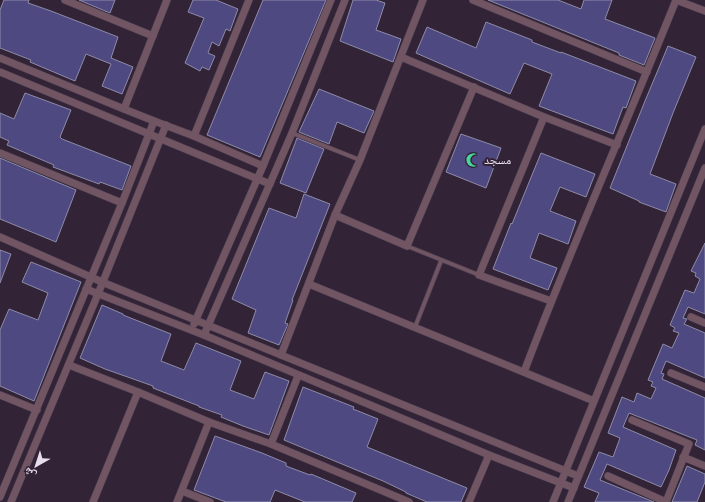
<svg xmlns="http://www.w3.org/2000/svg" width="705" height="502" font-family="Karla,'Noto Naskh Arabic',sans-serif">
	<rect width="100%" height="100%" fill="#322337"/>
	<g fill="#4f4981" stroke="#8d8ca8">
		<path d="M4 0H29L28 3 51 11 118 37 111 58 133 67 122 94 102 86 111 64 86 54 75 81 30 62 31 60 0 48V10Z"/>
		<path d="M79 0H115L110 13Z"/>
		<path d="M193 0H216L238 9 230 31 226 29 219 46 212 42 208 53 215 56 209 70 202 67 200 71 185 63 204 18 188 12Z"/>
		<path d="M263 0H326L260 157 207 135Z"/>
		<path d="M353 0H376L385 3 376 30 401 39 393 62 340 41Z"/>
		<path d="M488 0H558L581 9 584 0H612L605 19 655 38 644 65 619 55V53Z"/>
		<path d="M486 22 532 40V42L561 53V52L636 81 626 108 623 107 613 134 539 106 552 74 524 63 510 94 416 53 427 27 476 48Z"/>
		<path d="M668 46 696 57 673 113 650 174 676 184 666 212 639 202V201L610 188 645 101Z"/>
		<path d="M319 89 374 111 364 133 337 122 329 144 299 132Z"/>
		<path d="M25 93 71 110 60 137 62 139 131 166 122 190 100 182 99 184 53 167 54 165 7 145 9 141 0 137V113L14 119Z"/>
		<path d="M461 134 501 148 486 188 446 172Z"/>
		<path d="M297 138 324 149 306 193 280 183Z"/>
		<path d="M541 153 595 174 586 197 560 187 550 211 576 221 568 244 539 233 530 258 557 268 548 290 493 269 511 223 512 224Z"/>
		<path d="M0 158 76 190 56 242 0 219Z"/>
		<path d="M304 194 330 204 292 300H293L285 323 288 324 279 345 248 333 256 310 232 299 269 208 296 218Z"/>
		<path d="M705 243V314L688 307 683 318 687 319 684 324 705 333V378L666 361 661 373 664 374 662 379 705 398V450L695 445 697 440 629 413 623 427 676 450 669 470 661 487 607 464 600 480 654 502H595L599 493 584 487 599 452 613 457 620 438 608 433 622 397 634 402 637 393 651 399 656 388 651 386 653 382 648 380 663 344 672 348 679 333 673 331 675 328 670 325 685 290 694 293 700 279 695 276 696 273 691 271Z"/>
		<path d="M0 250 11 254 0 283Z"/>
		<path d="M31 262 81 282 34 401 0 386V330L9 309 38 320 48 293 22 282Z"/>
		<path d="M102 305 123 314V315L171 334 161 361 184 370 196 343 241 361 230 390 254 399 265 372 289 381 269 435 243 426 221 417 222 415 199 407V406L153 388V386L105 369 80 358Z"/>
		<path d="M303 387 354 407 353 409 378 419 367 447 467 488 461 502H427L406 493V492L383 481 284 440Z"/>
		<path d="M215 436 262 453 286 463V466L310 475 311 474 356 493 352 502H305L275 490 270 502H226L194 490Z"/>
		<path d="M687 466 705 474V482L697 502H672Z"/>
	</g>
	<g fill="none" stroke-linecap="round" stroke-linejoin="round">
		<defs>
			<g id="service">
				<path d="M292 133 360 160"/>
				<path d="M407 246 479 275"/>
				<path d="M415 327 441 261"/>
			</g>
			<g id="minor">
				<path d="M65 0 153 36"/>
				<path d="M473 0 647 72"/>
				<path d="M676 0 705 11"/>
				<path d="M401 57 544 117 617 145"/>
				<path d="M0 58 124 109"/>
				<path d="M0 72 149 134 154 121 124 109 167 0"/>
				<path d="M544 117 479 275 551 301"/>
				<path d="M154 121 194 136 263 166"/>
				<path d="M194 136 249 0"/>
				<path d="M0 153 122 203"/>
				<path d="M335 215 407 246 474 87"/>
				<path d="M0 237 102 282 578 476"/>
				<path d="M309 284 594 401"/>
				<path d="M86 289 204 335 489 455 574 488"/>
				<path d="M691 317 705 323"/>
				<path d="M194 324 263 166 331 0"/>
				<path d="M204 335 292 133 345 0"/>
				<path d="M281 355 335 215 360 160 423 0"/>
				<path d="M69 365 138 392 209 422 271 444 409 502"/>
				<path d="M524 372C571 247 626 125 676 0"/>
				<path d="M671 373 705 387"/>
				<path d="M0 395 37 410"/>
				<path d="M271 444 298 376"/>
				<path d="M683 457 705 466"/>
				<path d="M608 476 666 502 689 444 632 420"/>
				<path d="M182 491 210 502"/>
				<path d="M0 497 122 203 149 134 270 184"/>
				<path d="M11 502 98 294 166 125"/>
				<path d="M93 502 138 392"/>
				<path d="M177 502 209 422"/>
				<path d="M469 502 489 455"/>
				<path d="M553 502 705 129"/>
				<path d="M568 502 705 168"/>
			</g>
		</defs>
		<use href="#service" stroke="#4f4154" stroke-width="5"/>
		<use href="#minor" stroke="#4f4154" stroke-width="8"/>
		<use href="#service" stroke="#715562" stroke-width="3.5"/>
		<use href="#minor" stroke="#715562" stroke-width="7"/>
	</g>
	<defs>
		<symbol id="mosque-bare" viewBox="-9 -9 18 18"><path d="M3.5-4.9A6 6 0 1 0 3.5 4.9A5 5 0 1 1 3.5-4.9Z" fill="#4ad49c" stroke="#322337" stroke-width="2.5" paint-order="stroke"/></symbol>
	</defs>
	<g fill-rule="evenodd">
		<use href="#mosque-bare" x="463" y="150" width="20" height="20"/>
	</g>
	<g text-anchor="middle" stroke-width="4" stroke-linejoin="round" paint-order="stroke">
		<g font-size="12" fill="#e8deeb" stroke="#322337" text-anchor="start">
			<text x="484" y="164">مسجد</text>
		</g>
	</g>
	<g transform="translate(36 466) rotate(219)" stroke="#322337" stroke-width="3" paint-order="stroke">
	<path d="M0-3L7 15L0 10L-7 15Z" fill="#e8deeb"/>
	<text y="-6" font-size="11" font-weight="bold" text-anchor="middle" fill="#e8deeb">ش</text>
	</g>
</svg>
